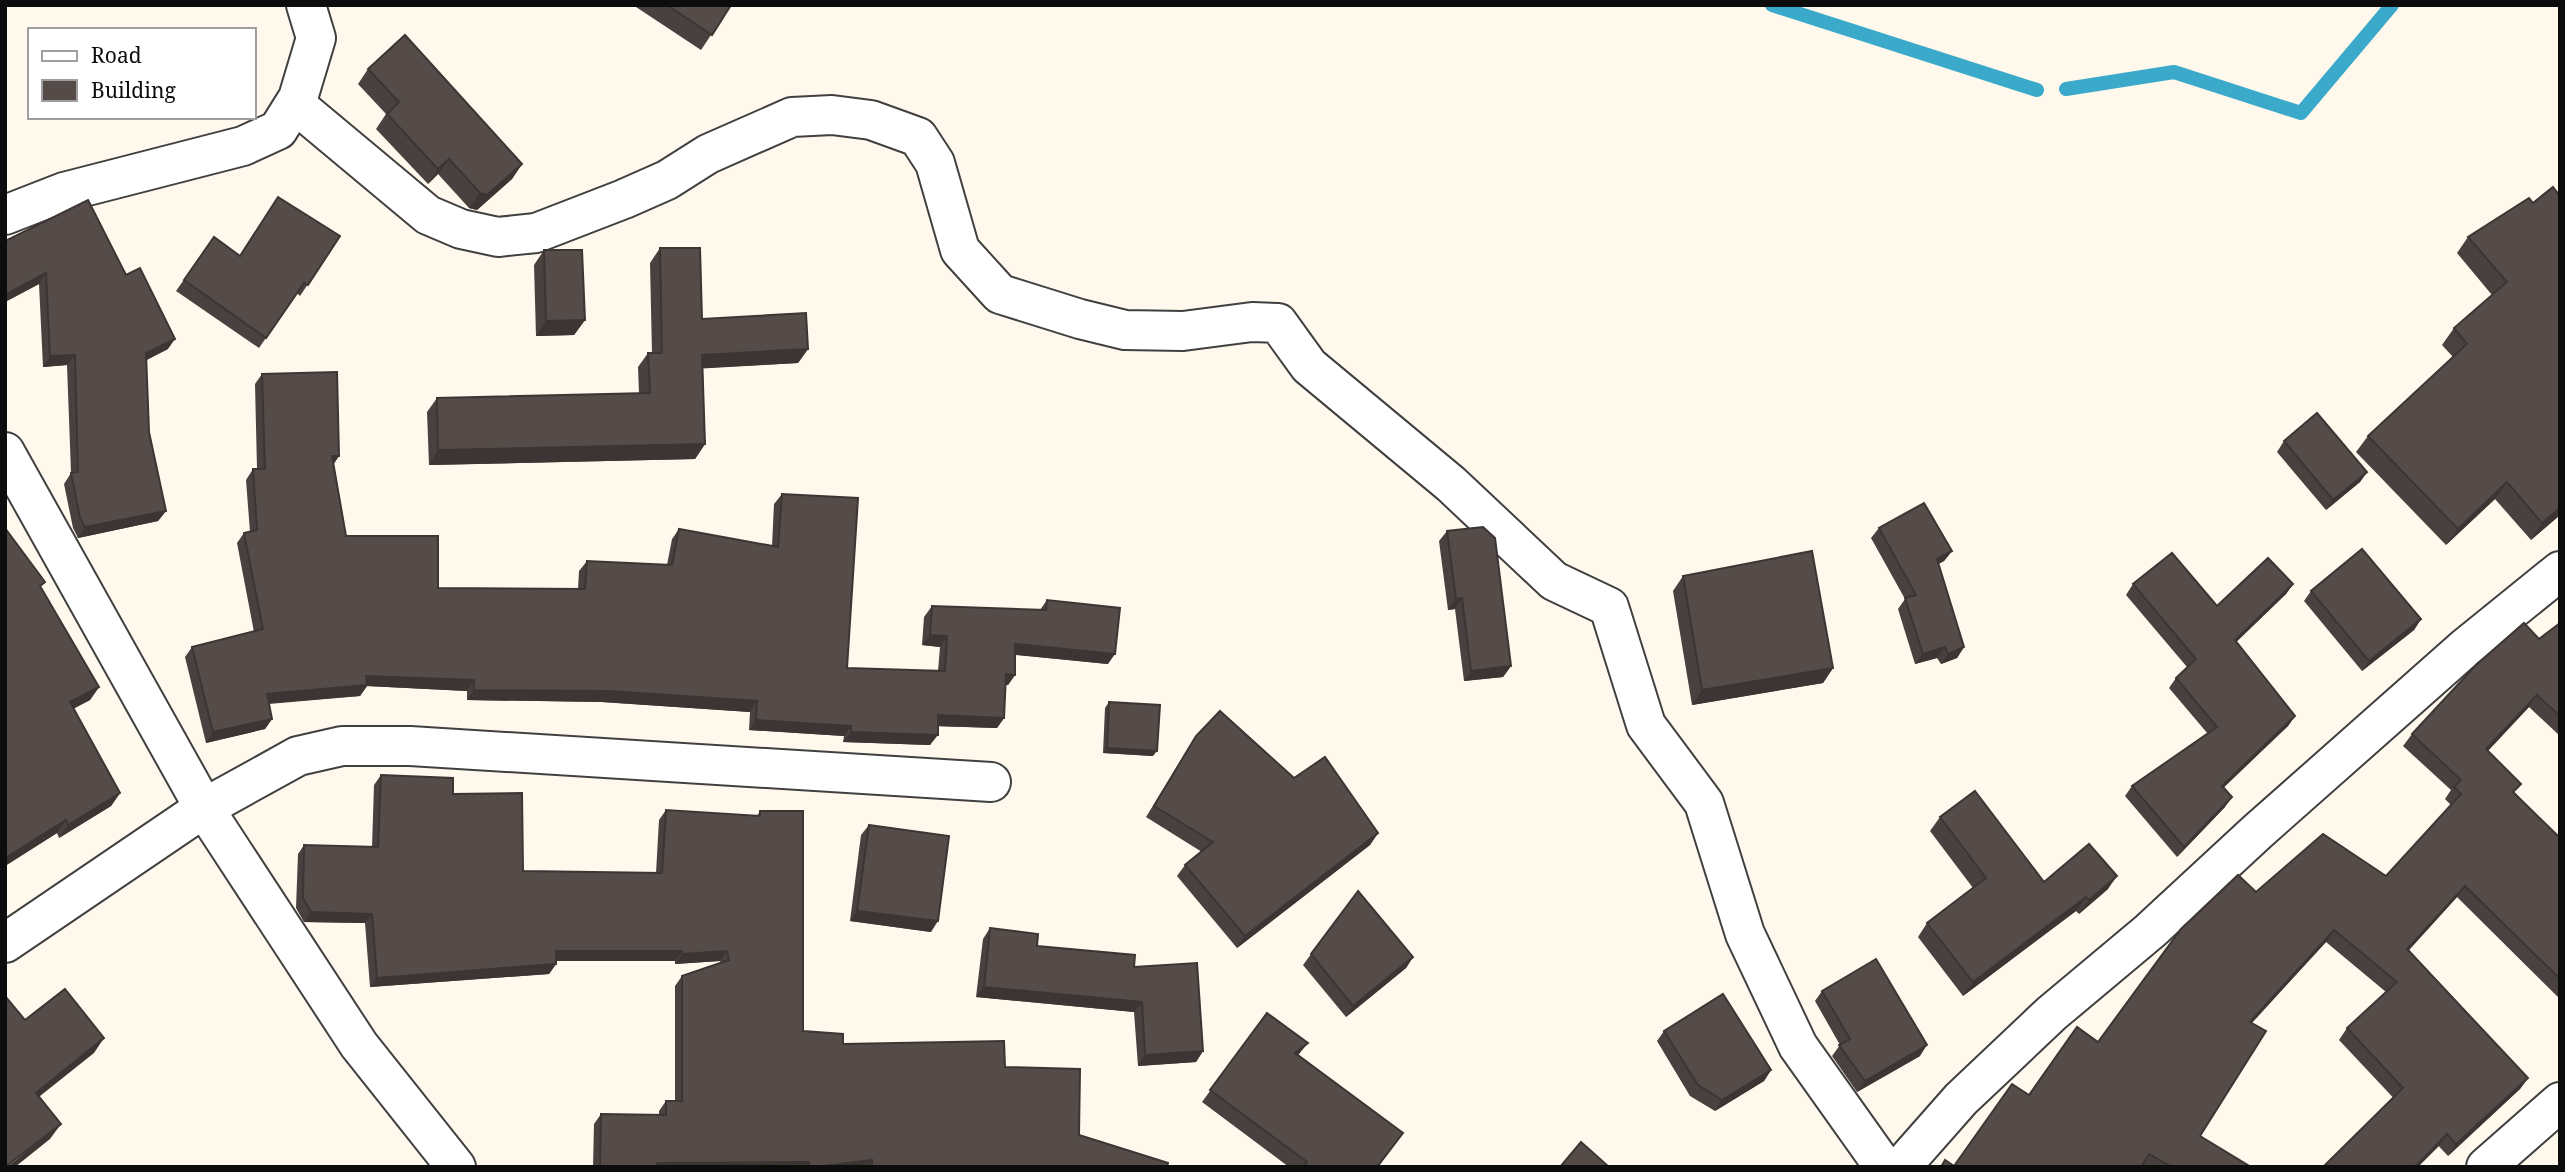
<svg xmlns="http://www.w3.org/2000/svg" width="2565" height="1172" font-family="'Noto Serif',serif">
	<rect width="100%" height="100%" fill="#fff8ec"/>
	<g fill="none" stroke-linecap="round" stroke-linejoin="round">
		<g stroke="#3baaca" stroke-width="14">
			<path d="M1772 5 2037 90"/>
			<path d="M2066 89 2174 72 2301 113 2392 5"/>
		</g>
		<defs>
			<g id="minor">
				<path d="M295 104 428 215 461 229 498 237 536 233 624 199 667 180 708 154 792 117 832 115 871 120 918 137 935 163 960 250 1000 294 1080 319 1125 330 1183 331 1252 322 1278 323 1309 366 1451 484 1554 581 1609 607 1646 725 1704 803 1745 934 1798 1046 1884 1167"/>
				<path d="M5 215 64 192 243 146 278 130 298 98 316 38 306 5"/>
				<path d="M5 452 204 808 359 1045 456 1167"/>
				<path d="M5 943 204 808 298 756 342 746H410L991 782"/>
				<path d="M1901 1167 1961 1099 2052 1013 2150 931 2257 832 2466 647 2560 571"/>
				<path d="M2486 1167 2560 1102"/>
			</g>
		</defs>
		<use href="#minor" stroke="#404040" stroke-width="42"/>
		<use href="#minor" stroke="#fff" stroke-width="38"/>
	</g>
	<g fill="#49413f">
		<path d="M633 5H731L701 50Z"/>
		<path d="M368 69 522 164 512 179 477 210 469 208 438 174 428 184 376 129 386 114 358 84Z"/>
		<path d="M2560 196V515L2531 540 2495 499 2446 545 2356 452 2368 436 2453 357 2442 345 2454 328 2492 295 2457 253 2468 237 2533 203Z"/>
		<path d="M340 236 300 296 297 293 259 348 176 291 214 237 240 256Z"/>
		<path d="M5 241 126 275 168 349 146 360 149 432 166 511 158 521 78 538 73 528 64 484 71 473 67 365 43 367 39 284 5 302Z"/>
		<path d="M660 248 702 319 808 349 798 363 703 368 705 444 695 459 429 465 427 412 437 398 639 393 638 367 648 353H652L650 263Z"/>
		<path d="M544 250 585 320 574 335 536 336 534 265Z"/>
		<path d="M262 374 339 456 333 465 346 536 438 588 578 589 579 571 587 561 667 565 672 539 679 529 772 546 774 504 782 494 847 668 938 671 940 647 922 645 924 617 932 606 1040 610 1047 600 1108 664 1015 655V675L1008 685H1006L1004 718 997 728 938 726 930 745 843 742 844 736 749 730 750 712 602 702 467 700V691L367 686 360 696 269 704 272 719 265 729 206 743 185 657 192 647 254 632 237 543 244 533 250 532 246 480 253 469H257L255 384Z"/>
		<path d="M2284 441 2367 472 2360 482 2326 510 2277 452Z"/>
		<path d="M5 528 99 687 90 700 73 709 120 793 111 806 59 838 57 833 5 866Z"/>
		<path d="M1879 528 1952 551 1944 561 1938 564 1964 647 1957 658 1941 664 1937 658 1915 664 1898 609 1905 599 1871 538Z"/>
		<path d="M1447 531 1511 666 1503 677 1464 681 1455 609 1448 610 1439 541Z"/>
		<path d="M1683 576 1833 668 1823 683 1692 705 1673 591Z"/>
		<path d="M2133 584 2217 606 2293 584 2286 594 2236 642 2295 716 2288 726 2223 787 2225 807 2177 857 2125 796 2132 786 2208 734 2169 688 2176 678 2187 667 2126 595Z"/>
		<path d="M2311 591 2421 619 2414 630 2362 671 2304 601Z"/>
		<path d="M2560 623V736L2529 707 2488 751 2515 793 2560 838V999L2457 897 2409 950 2528 1078 2520 1089 2448 1156 2339 1040 2347 1028 2386 992 2326 942 2252 1023 2200 1136 2251 1167 1954 1166 2029 1095 2098 1042 2256 892 2386 876 2451 805 2445 799 2451 790 2403 746 2412 734 2539 639Z"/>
		<path d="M1109 702 1153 756 1103 753 1105 708Z"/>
		<path d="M1196 736 1294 778 1378 833 1370 845 1237 948 1177 876 1185 865 1202 852 1146 817Z"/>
		<path d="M381 775 453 794 523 871 656 873 659 820 666 810 757 816 760 811 803 1031 843 1044 1005 1067 1079 1135 1167 1167H593L594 1124 601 1114H659V1111L666 1101H675V986L682 976 721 963 720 961 675 964V961H556V964L549 974 370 987 365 923 304 922 296 908 298 854 304 845 372 847 374 785Z"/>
		<path d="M1940 817 2044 882 2108 889 2079 914 2076 911 1963 996 1918 937 1927 923 1973 888 1930 831Z"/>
		<path d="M869 825 931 932 850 921 861 835Z"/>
		<path d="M1358 891 1413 957 1406 968 1346 1017 1303 965Z"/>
		<path d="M990 928 1037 946 1134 967 1203 1051 1196 1062 1138 1066 1134 1012 976 997 983 939Z"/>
		<path d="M1822 991 1920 1056 1857 1092 1832 1056 1840 1045 1815 1001Z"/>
		<path d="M1267 1013 1299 1055 1403 1133 1378 1167H1289L1202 1102Z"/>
		<path d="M1664 1031 1771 1070 1764 1081 1715 1111 1690 1096 1657 1041Z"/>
	</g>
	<g fill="#3c3533">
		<path d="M449 159 438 174 428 184 438 169Z"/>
		<path d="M522 164 512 179 477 210 469 208 480 193Z"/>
		<path d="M46 273 39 284 5 302V295Z"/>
		<path d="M585 320 574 335 536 336 546 321Z"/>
		<path d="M175 339 168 349 139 364 146 353Z"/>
		<path d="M808 349 798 363 693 369 702 355Z"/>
		<path d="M75 355 67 365 43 367 50 356Z"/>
		<path d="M705 444 695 459 429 465 438 450Z"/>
		<path d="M332 456H339L332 466Z"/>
		<path d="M2367 472 2360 482 2326 510 2333 500Z"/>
		<path d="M2507 482 2495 499 2446 545 2458 529Z"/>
		<path d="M2560 508V515L2531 540 2542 523Z"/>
		<path d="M166 511 158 521 78 538 85 527Z"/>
		<path d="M1952 551 1944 561 1929 569 1937 559Z"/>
		<path d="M2293 584 2286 594 2228 650 2235 640Z"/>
		<path d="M1462 598 1455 609 1448 610 1456 599Z"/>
		<path d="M2421 619 2414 630 2362 671 2369 661Z"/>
		<path d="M930 635 947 636 940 647 922 645Z"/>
		<path d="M1015 644 1115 654 1108 664 1008 654Z"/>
		<path d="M1945 647 1937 658 1915 664 1923 654Z"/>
		<path d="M1964 647 1957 658 1941 664 1948 654Z"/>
		<path d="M1511 666 1503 677 1464 681 1471 671Z"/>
		<path d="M1833 668 1823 683 1692 705 1702 690Z"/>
		<path d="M1006 674 1015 675 1008 685H999Z"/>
		<path d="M366 676 474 680 467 691 367 686 360 696 259 704 267 694Z"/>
		<path d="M99 687 90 700 61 715 70 702Z"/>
		<path d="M474 690 609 691 757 701 750 712 602 702 467 700Z"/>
		<path d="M2537 695 2529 707 2478 761 2486 749Z"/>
		<path d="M938 715 1004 718 997 728 931 726Z"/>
		<path d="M2295 716 2288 726 2215 796 2222 786Z"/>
		<path d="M272 719 265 729 206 743 213 732Z"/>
		<path d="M756 720 851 726 844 736 749 730Z"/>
		<path d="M851 732 938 735 930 745 843 742Z"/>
		<path d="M1107 748 1157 751 1153 756 1103 753Z"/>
		<path d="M120 793 111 806 59 838 68 825Z"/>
		<path d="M2232 797 2225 807 2177 857 2184 847Z"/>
		<path d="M66 820 57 833 5 866V858Z"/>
		<path d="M1378 833 1370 845 1237 948 1245 936Z"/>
		<path d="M2117 876 2108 889 2079 914 2089 900Z"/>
		<path d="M2465 886 2457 897 2399 961 2407 949Z"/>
		<path d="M2086 897 2076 911 1963 996 1973 982Z"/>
		<path d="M857 911 938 921 931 932 850 921Z"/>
		<path d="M311 912 372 914 365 923 304 922Z"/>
		<path d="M2334 930 2326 942 2242 1033 2250 1022Z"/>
		<path d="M556 951H682L675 961H549Z"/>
		<path d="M727 951 720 961 675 964 682 954Z"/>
		<path d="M1413 957 1406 968 1346 1017 1353 1006Z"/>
		<path d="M556 964 549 974 370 987 377 978Z"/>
		<path d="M984 987 1142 1002 1134 1012 976 997Z"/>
		<path d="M104 1038 94 1053 25 1108 36 1093Z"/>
		<path d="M1308 1043 1299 1054 1287 1064 1295 1053Z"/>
		<path d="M1927 1045 1920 1056 1857 1092 1865 1081Z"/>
		<path d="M1203 1051 1196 1062 1138 1066 1145 1055Z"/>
		<path d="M1771 1070 1764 1081 1715 1111 1722 1100Z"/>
		<path d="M2528 1078 2520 1089 2448 1156 2456 1144Z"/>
		<path d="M61 1124 50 1139 15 1167H7Z"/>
		<path d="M2447 1134 2439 1146 2418 1167H2415Z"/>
		<path d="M872 1160 868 1167H816Z"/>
		<path d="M809 1162 805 1167H654L657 1163Z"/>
	</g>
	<g fill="#554c49" stroke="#3c3533" stroke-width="2">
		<path d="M667 5H731L712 35Z"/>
		<path d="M405 35 522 164 487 195 480 193 449 159 438 169 387 114 399 102 368 69Z"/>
		<path d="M2553 187 2560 196V508L2542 523 2507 482 2458 529 2368 436 2467 344 2454 328 2507 282 2468 237 2529 198 2533 203Z"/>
		<path d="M278 197 340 236 308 285 304 283 266 338 184 280 214 237 240 256Z"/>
		<path d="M88 200 126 275 140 268 175 339 146 353 149 432 166 511 85 527 80 518 71 473 78 472 75 355 50 356 46 273 5 295V241Z"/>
		<path d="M660 248H700L702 319 806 313 808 349 702 355 705 444 438 450 437 398 650 393 648 353H662Z"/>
		<path d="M544 250H582L585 320 546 321Z"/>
		<path d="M337 372 339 456H332L346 536H438V588L585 589 587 561 672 565 679 529 778 547 782 494 858 498 847 668 945 671 947 636 930 635 932 606 1046 610 1047 600 1120 608 1115 654 1015 644V675L1006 674 1004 718 938 715V735L851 732V726L756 720 757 701 609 691 474 690V680L366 676 367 685 267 694 272 719 213 732 192 647 263 629 244 533 257 530 253 469H265L262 374Z"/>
		<path d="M2317 413 2367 472 2333 500 2284 441Z"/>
		<path d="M1924 503 1952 551 1937 559 1964 647 1948 654 1945 647 1923 654 1905 598 1916 595 1879 528Z"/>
		<path d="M1483 527 1495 538 1511 666 1471 671 1462 598 1456 599 1447 531Z"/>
		<path d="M5 528 45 582 40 586 99 687 70 702 120 793 68 825 66 820 5 858Z"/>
		<path d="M2362 549 2421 619 2369 661 2311 591Z"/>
		<path d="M1812 551 1833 668 1702 690 1683 576Z"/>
		<path d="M2172 553 2217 606 2268 558 2293 584 2235 640 2295 716 2222 786 2232 797 2184 847 2132 786 2217 727 2176 678 2196 659 2133 584Z"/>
		<path d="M2524 623 2539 639 2560 623V716L2537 695 2486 749 2521 784 2513 792 2560 838V979L2465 886 2407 949 2528 1078 2456 1144 2447 1134 2415 1167H2323L2403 1088 2347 1028 2397 982 2334 930 2250 1022 2266 1031 2200 1136 2251 1167H2172L2149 1154 2141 1167H1941L1945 1160 1954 1166 2012 1084 2029 1095 2077 1027 2098 1042 2181 929 2238 875 2256 892 2323 834 2386 876 2461 794 2454 787 2461 780 2412 734 2476 665Z"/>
		<path d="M1109 702 1160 705 1157 751 1107 748Z"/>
		<path d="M1220 711 1294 778 1325 757 1378 833 1245 936 1185 865 1213 842 1154 806 1196 736Z"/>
		<path d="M381 775 453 778V794L522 793 523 871 662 873 666 810 760 816V811H803V1031L843 1034V1044L1004 1041 1005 1067 1080 1069 1079 1135 1168 1163 1167 1167H872V1160L816 1167H809V1162L657 1163V1167H600L601 1114 666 1115V1101H682V976L729 960 727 951 682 954V951H556V964L377 978 372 914 311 912 303 898 304 845 378 847Z"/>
		<path d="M1975 791 2044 882 2089 844 2117 876 2089 900 2086 897 1973 982 1927 923 1986 878 1940 817Z"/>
		<path d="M869 825 949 836 938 921 857 911Z"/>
		<path d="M1358 891 1413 957 1353 1006 1311 954Z"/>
		<path d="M990 928 1038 934 1037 946 1135 955 1134 967 1197 963 1203 1051 1145 1055 1142 1002 984 987Z"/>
		<path d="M1876 959 1927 1045 1865 1081 1839 1045 1850 1039 1822 991Z"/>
		<path d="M65 989 104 1038 36 1093 61 1124 5 1167V996L25 1020Z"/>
		<path d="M1723 994 1771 1070 1722 1100 1698 1085 1664 1031Z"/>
		<path d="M1267 1013 1308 1043 1295 1053 1403 1133 1377 1167H1303L1307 1162 1210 1090Z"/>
		<path d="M1581 1142 1609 1167H1560Z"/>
	</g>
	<rect width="2565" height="1172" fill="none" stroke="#0d0d0d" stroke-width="14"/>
	<rect x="28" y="28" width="228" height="91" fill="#ffffff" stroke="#9e9e9e" stroke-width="2"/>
	<rect x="42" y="51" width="35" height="10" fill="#ffffff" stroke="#9e9e9e" stroke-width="2"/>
	<text x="91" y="63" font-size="21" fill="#0d0d0d">Road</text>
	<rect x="42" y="80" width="35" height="21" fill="#554c49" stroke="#9e9e9e" stroke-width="2"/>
	<text x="91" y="98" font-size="21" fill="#0d0d0d">Building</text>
</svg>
